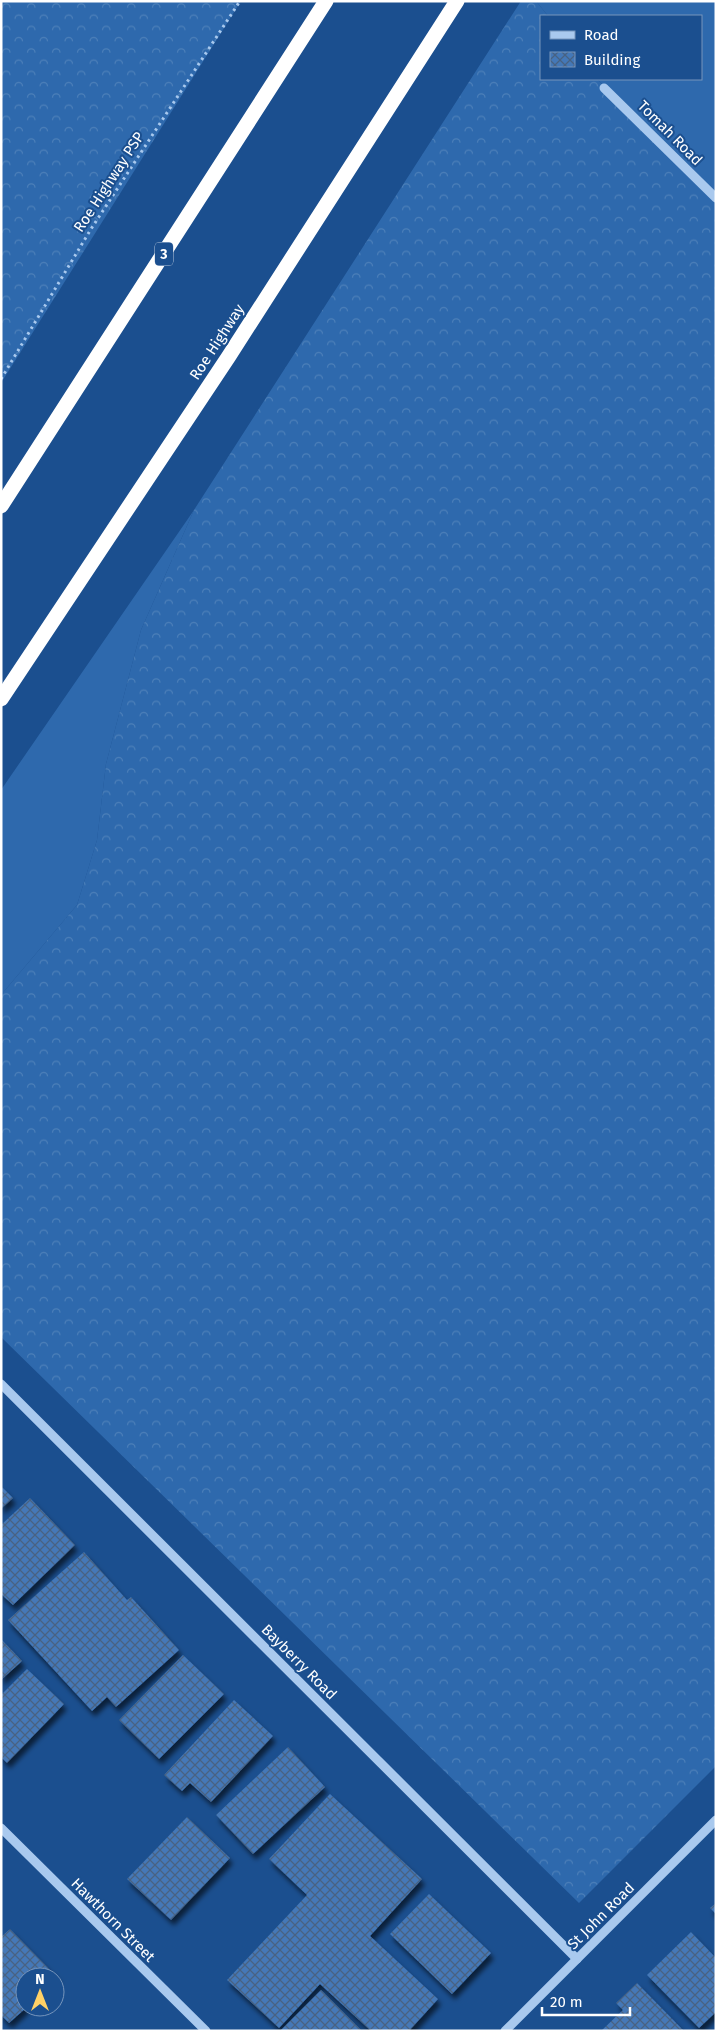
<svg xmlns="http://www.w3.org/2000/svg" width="717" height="2032" font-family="'Fira Sans',sans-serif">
	<defs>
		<pattern id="forest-crowns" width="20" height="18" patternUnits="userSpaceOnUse" patternTransform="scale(1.25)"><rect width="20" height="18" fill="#2e69ad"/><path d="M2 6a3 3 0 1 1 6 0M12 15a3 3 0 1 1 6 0" fill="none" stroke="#4d80b9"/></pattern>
		<pattern id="building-cross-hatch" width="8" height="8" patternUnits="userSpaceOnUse" patternTransform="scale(1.25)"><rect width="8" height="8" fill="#4478b7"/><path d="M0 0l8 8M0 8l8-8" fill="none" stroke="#486282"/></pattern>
		<filter id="shadow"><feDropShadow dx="3" dy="5.5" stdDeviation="2.5" flood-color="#0009"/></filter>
	</defs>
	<rect width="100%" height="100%" fill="#1b4f8f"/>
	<g fill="#2e69ad">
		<path d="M536 1H716V198L597 79H701V16H548Z"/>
		<path d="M194 510 141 630 106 764 97 840 77 905 1 995V790Z"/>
	</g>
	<g fill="url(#forest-crowns)">
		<path d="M1 1H241L1 383Z"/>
		<path d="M521 1H536L548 16H541V79H597L716 198V1766L579 1903 1 1337V995L77 905 97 840 106 764 141 630 194 510Z"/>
	</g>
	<g fill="url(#building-cross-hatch)" filter="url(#shadow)">
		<path d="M1 1486 13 1498 1 1509Z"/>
		<path d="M30 1498 75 1545 13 1605 1 1594V1525Z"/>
		<path d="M84 1552 127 1600 131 1597 179 1650 116 1707 107 1697 92 1711 8 1620Z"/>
		<path d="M1 1639 22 1661 1 1680Z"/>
		<path d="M183 1655 224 1694 159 1759 119 1720Z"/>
		<path d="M27 1669 64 1704 7 1763 1 1757V1695Z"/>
		<path d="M234 1700 273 1736 211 1802 190 1783 182 1791 164 1775Z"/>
		<path d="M288 1747 325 1787 253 1854 216 1815Z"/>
		<path d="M330 1794 422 1879 370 1936 438 1999 409 2031H371L320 1984 279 2028 227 1980 307 1895 269 1859Z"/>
		<path d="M187 1817 230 1858 171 1920 127 1879Z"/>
		<path d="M429 1894 491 1953 452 1994 390 1934Z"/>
		<path d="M716 1903V1914L710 1908Z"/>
		<path d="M10 1929 58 1978 55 1981V1977H25V2007H27L9 2023 1 2015V1937Z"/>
		<path d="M691 1932 716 1958V2012L699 2028 647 1975Z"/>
		<path d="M637 1983 684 2031H601L623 2010 616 2003Z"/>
		<path d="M321 1990 362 2031H280Z"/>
	</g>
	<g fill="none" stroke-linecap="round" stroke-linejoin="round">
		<path stroke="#a9c9ee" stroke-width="3" stroke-dasharray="2.5 4" stroke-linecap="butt" d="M1 379 91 229 240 1"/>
		<g stroke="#a9c9ee" stroke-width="9">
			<path d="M604 88 716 198"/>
			<path d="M1 1384 577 1959"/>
			<path d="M1 1828 206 2031"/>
			<path d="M505 2031 716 1820"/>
		</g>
		<g stroke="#fff" stroke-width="15">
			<path d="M1 506 326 1"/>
			<path d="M1 699 229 356 457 1"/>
		</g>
	</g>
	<g text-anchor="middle" stroke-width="4" stroke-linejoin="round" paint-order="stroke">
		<rect fill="#1b4f8f" stroke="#bbcadd" stroke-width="1" x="155" y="242.5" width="18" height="23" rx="4"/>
		<g font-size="14" font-weight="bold" fill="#fff">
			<text x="164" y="259">3</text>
		</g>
		<g font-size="15" fill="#fff" stroke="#1b4f8f">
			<text transform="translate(670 133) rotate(45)" y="5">Tomah Road</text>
			<text transform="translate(109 182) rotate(-57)" y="5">Roe Highway PSP</text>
			<text transform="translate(217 342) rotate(-57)" y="5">Roe Highway</text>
			<text transform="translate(299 1662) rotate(45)" y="5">Bayberry Road</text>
			<text transform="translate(601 1916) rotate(-45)" y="5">St John Road</text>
			<text transform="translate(113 1920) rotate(45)" y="5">Hawthorn Street</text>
		</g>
	</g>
	<rect width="717" height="2032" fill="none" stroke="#ffffff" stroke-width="5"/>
	<rect x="540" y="15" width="162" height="65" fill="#1b4f8f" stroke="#7695bc"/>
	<rect x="550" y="31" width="25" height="8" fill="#a9c9ee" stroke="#7695bc"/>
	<text x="584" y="40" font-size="15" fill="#ffffff">Road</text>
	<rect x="550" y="52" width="25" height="15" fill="url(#building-cross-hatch)" stroke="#7695bc"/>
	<text x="584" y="65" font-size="15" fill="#ffffff">Building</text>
	<g transform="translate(40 1992)"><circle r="24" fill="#1b4f8f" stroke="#7695bc"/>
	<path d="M0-4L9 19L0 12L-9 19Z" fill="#ffd166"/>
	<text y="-8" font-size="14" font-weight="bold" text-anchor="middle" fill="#ffffff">N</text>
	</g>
	<path d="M542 2007v8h88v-8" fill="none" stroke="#ffffff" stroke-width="2.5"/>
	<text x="550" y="2007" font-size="15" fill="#ffffff" stroke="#1b4f8f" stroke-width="4" paint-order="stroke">20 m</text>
</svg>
